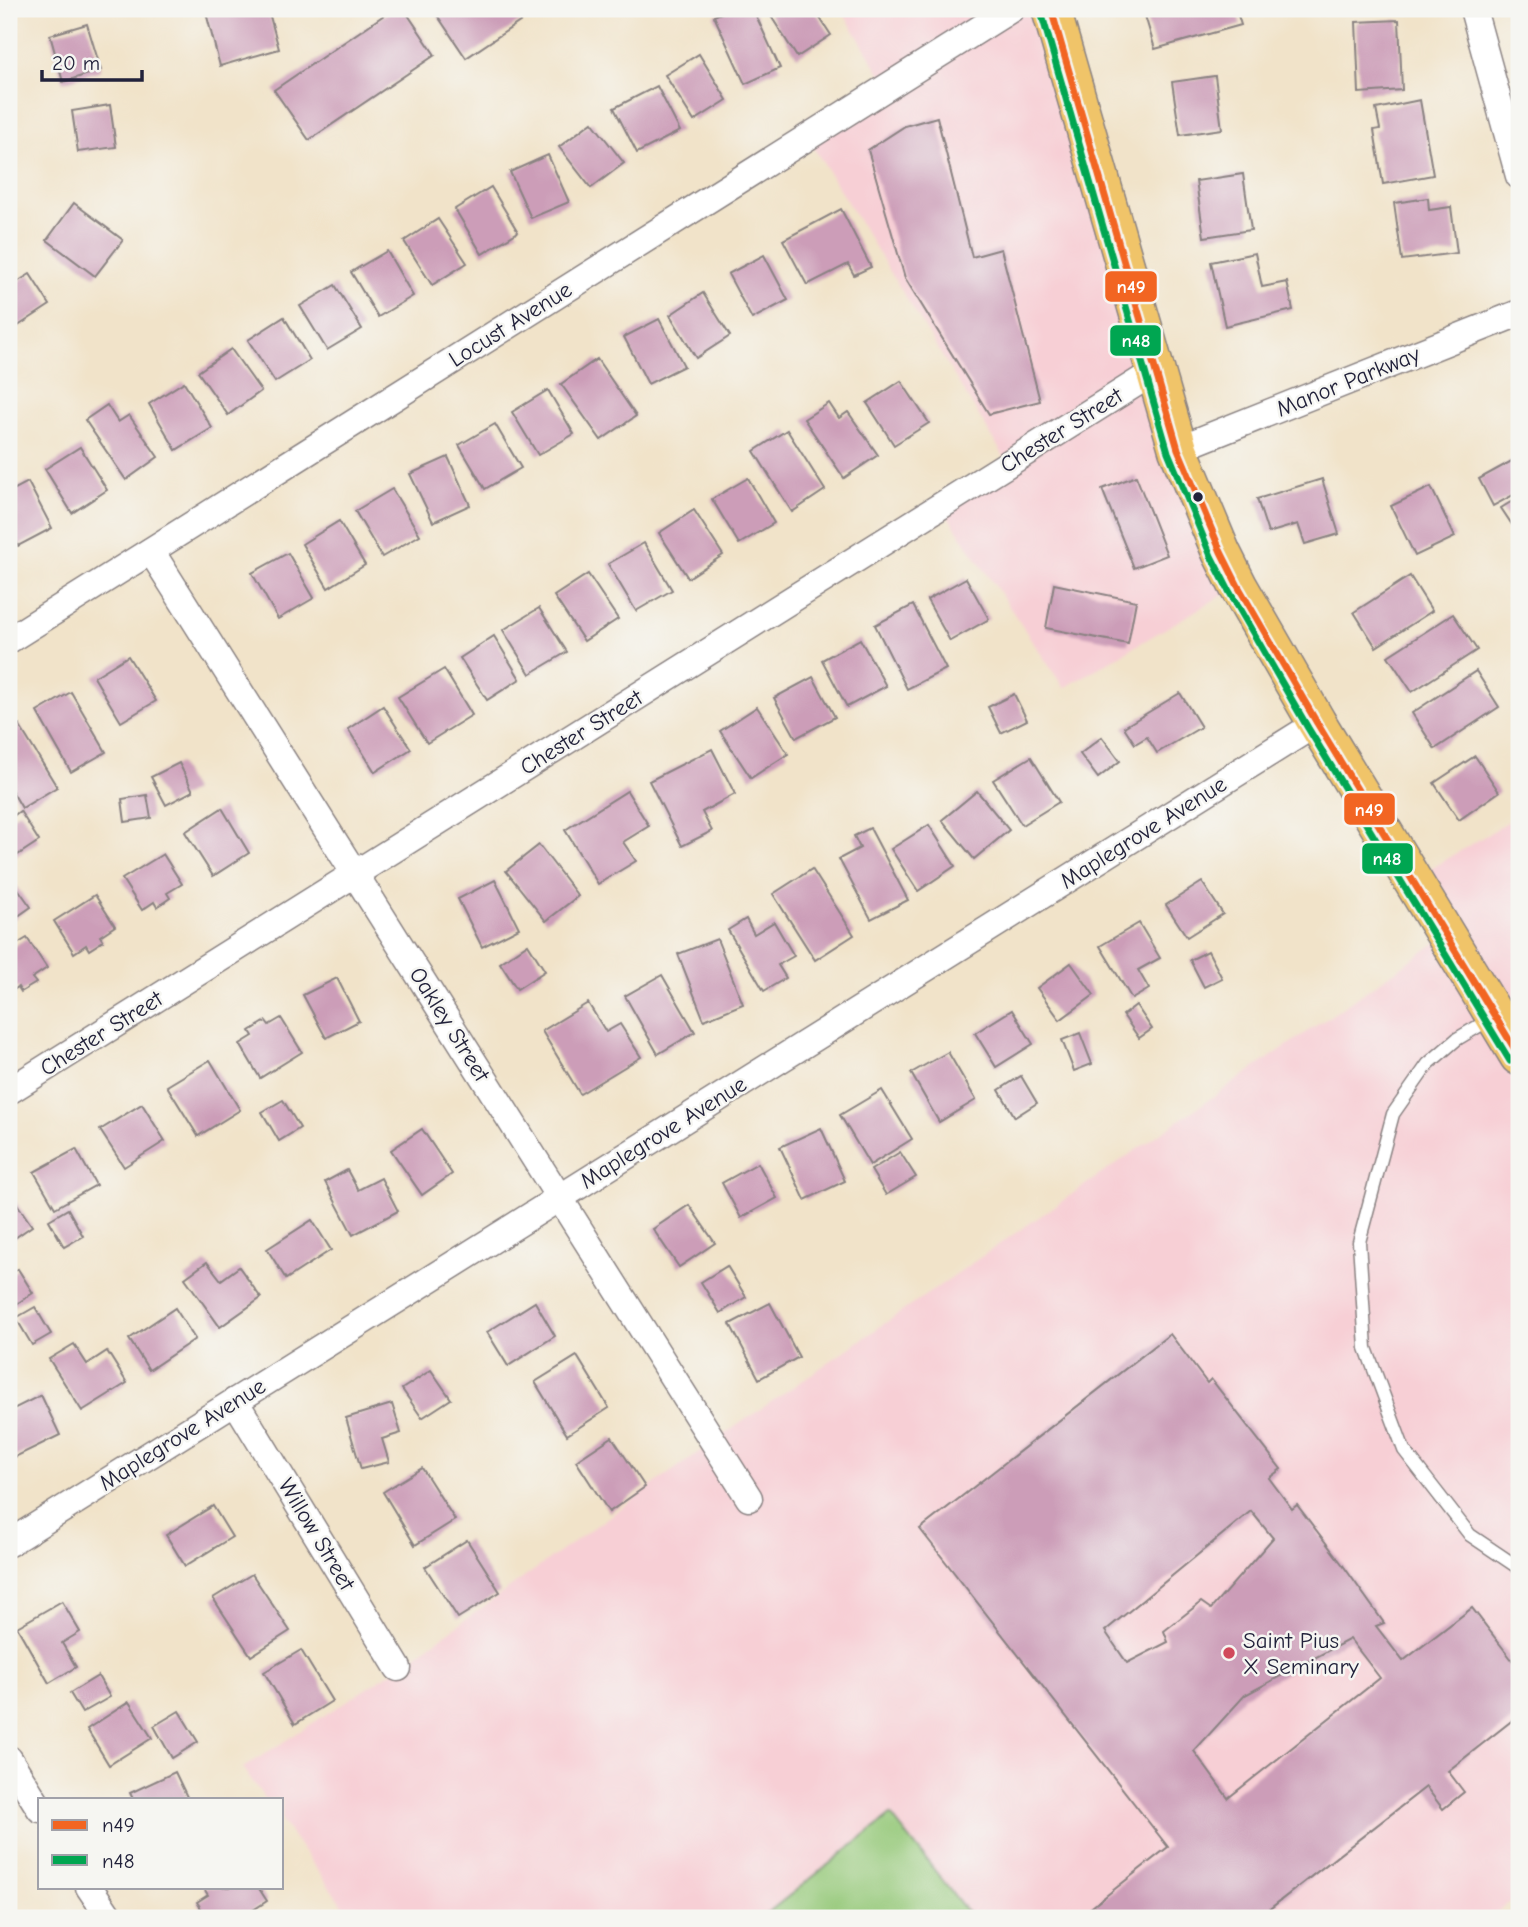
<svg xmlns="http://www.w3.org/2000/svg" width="1528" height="1927" font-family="'Comic Neue',sans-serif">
	<rect width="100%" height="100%" fill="#f6f6f2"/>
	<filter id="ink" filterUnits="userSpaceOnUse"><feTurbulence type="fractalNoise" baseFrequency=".0143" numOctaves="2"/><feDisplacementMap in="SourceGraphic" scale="14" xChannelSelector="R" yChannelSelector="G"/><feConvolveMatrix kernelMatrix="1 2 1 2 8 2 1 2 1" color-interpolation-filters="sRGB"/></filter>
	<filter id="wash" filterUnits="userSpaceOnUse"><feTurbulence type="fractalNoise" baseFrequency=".00686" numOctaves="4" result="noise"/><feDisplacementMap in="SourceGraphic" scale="28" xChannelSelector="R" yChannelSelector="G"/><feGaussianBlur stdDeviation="1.57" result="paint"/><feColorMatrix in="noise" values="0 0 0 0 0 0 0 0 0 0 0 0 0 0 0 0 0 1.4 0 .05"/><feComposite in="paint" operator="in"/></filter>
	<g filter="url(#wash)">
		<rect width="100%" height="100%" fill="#f1e3c9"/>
		<g fill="#f7cfd5">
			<path d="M841 9H1051L1238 586 1064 688 941 506 1008 463 807 137 888 86Z"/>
			<path d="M1519 815V1896L1488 1918H352L282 1822V1799H265L243 1768 398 1668 713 1442 1446 936 1413 880Z"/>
		</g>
		<path fill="#96c97a" stroke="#5c765a" stroke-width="2" d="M891 1815 972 1918H761Z"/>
		<g id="blocks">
			<g fill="#cc9db8" fill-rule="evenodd">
				<path d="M205 9H268L279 49 220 66Z"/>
				<path d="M393 9H404L435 55 309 140 274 90Z"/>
				<path d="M433 9H539L466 58Z"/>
				<path d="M730 9H753L780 68 745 84 714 16Z"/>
				<path d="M775 9H814L831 35 797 57 769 13Z"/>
				<path d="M1143 9H1236L1241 25 1155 49Z"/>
				<path d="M1399 20 1402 90 1359 93 1356 22Z"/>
				<path d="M87 24 101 70 63 82 50 35Z"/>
				<path d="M699 54 727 100 694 121 665 75Z"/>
				<path d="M1215 76 1222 129 1180 135 1172 82Z"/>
				<path d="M657 86 680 131 637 153 614 108Z"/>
				<path d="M1420 100 1433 175 1383 184 1374 130 1380 129 1376 109Z"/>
				<path d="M110 105 116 147 78 152 72 111Z"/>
				<path d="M937 117 972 257 1001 249 1040 401 989 414 905 278 868 150 905 126Z"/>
				<path d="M592 122 624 163 591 188 559 147Z"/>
				<path d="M548 155 569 202 531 218 510 172Z"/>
				<path d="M1243 174 1251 230 1204 237 1196 181Z"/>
				<path d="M491 187 518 232 482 254 455 209Z"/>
				<path d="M1428 198 1429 210 1451 207 1457 253 1402 260 1394 203Z"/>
				<path d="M74 203 123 240 95 276 47 240Z"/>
				<path d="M841 209 871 267 854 275 848 264 807 285 783 240Z"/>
				<path d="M438 219 467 263 432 285 404 241Z"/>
				<path d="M387 251 413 296 378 317 351 272Z"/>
				<path d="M1255 253 1262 287 1287 282 1293 310 1225 326 1211 262Z"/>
				<path d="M764 255 788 300 752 319 728 274Z"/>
				<path d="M30 274 50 305 9 332V287Z"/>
				<path d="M335 285 362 329 327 350 300 306Z"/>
				<path d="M703 293 730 336 696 358 670 315Z"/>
				<path d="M284 317 310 360 275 382 248 340Z"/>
				<path d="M659 319 684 366 648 384 624 337Z"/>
				<path d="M231 349 261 391 228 415 198 372Z"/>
				<path d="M597 359 636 416 601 440 561 384Z"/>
				<path d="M901 381 929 423 894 445 867 403Z"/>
				<path d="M184 382 212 428 176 450 149 404Z"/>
				<path d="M548 390 574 434 538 455 512 412Z"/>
				<path d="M829 403 839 418 848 412 878 455 844 478 804 419Z"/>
				<path d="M107 405 118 422 129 415 158 457 126 480 85 420Z"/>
				<path d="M495 424 521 468 485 489 459 445Z"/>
				<path d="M787 430 825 490 792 512 754 451Z"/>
				<path d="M80 447 107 490 72 513 45 469Z"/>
				<path d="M448 457 470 505 433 522 410 474Z"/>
				<path d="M1519 457V492L1493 506 1479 479Z"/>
				<path d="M1136 476 1167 555 1134 568 1102 489Z"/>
				<path d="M748 478 774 523 739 544 712 499Z"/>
				<path d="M1322 479 1339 534 1305 544 1298 524 1268 533 1257 499Z"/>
				<path d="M28 482 52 528 18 546 9 528V492Z"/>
				<path d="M1431 487 1455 537 1415 556 1391 506Z"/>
				<path d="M392 489 420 535 382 557 355 511Z"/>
				<path d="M1519 497V522L1513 526 1501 508Z"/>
				<path d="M694 510 723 555 688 578 659 533Z"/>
				<path d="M339 521 365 565 328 588 302 544Z"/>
				<path d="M644 543 672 590 636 611 608 564Z"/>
				<path d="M288 553 314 598 278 619 252 573Z"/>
				<path d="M588 574 618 619 584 641 554 596Z"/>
				<path d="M1410 576 1432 611 1376 647 1354 612Z"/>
				<path d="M966 578 989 619 950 641 927 600Z"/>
				<path d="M1054 584 1136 601 1128 644 1046 628Z"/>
				<path d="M913 605 946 669 907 689 875 625Z"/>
				<path d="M539 608 567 652 530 674 503 630Z"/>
				<path d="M1453 614 1477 650 1412 692 1388 656Z"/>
				<path d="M494 636 520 679 487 700 460 658Z"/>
				<path d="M860 639 886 686 847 707 822 660Z"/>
				<path d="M128 656 156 701 121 722 94 677Z"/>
				<path d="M444 669 472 715 427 743 398 697Z"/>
				<path d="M1476 671 1499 707 1435 749 1412 713Z"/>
				<path d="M813 677 835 717 796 738 774 698Z"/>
				<path d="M71 692 106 752 71 772 37 712Z"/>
				<path d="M1180 693 1201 727 1157 753 1147 737 1135 744 1124 727Z"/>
				<path d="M1014 694 1027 720 1001 733 988 707Z"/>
				<path d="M383 706 411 749 375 772 348 729Z"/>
				<path d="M757 707 788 754 751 778 720 731Z"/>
				<path d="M19 725 57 787 22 808 9 786V731Z"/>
				<path d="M1102 737 1120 761 1098 778 1080 754Z"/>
				<path d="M712 749 735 794 702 812 712 831 682 846 649 781Z"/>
				<path d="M1475 756 1499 792 1459 820 1434 783Z"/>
				<path d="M1031 757 1059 802 1022 825 993 780Z"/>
				<path d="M179 763 193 791 166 805 151 777Z"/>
				<path d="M627 791 649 826 623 842 636 861 598 884 565 830Z"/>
				<path d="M977 791 1009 830 974 859 942 820Z"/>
				<path d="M147 795 151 818 125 822 122 799Z"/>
				<path d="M222 808 249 853 213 876 185 832Z"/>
				<path d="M20 811 39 841 13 858 9 852V819Z"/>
				<path d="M929 825 955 866 918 891 891 849Z"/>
				<path d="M870 828 908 900 871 919 839 859 860 848 854 836Z"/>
				<path d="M539 845 578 896 546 921 506 871Z"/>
				<path d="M163 854 182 884 167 893 170 898 157 907 154 902 142 910 122 879Z"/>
				<path d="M812 869 854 935 815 960 773 894Z"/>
				<path d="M9 876 31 907 11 921 9 918Z"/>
				<path d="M495 880 519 928 482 947 458 899Z"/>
				<path d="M1202 882 1223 914 1187 937 1166 905Z"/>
				<path d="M95 895 115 926 100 936 103 941 89 950 86 945 74 953 54 921Z"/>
				<path d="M746 919 754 934 774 922 794 956 778 965 786 978 764 991 728 930Z"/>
				<path d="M1139 923 1160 958 1138 970 1149 989 1132 999 1100 946Z"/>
				<path d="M27 938 47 968 32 978 36 983 21 992 18 987 9 993V949Z"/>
				<path d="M717 939 743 1004 704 1020 678 954Z"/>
				<path d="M528 944 545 971 517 989 500 963Z"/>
				<path d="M1208 951 1222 978 1204 987 1190 960Z"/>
				<path d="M1071 963 1094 995 1060 1020 1037 988Z"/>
				<path d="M662 975 695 1032 658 1054 625 996Z"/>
				<path d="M337 978 359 1021 326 1038 303 995Z"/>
				<path d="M588 1003 606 1032 620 1024 641 1057 580 1094 542 1031Z"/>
				<path d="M1136 1005 1152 1029 1139 1038 1123 1015Z"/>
				<path d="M1012 1010 1033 1044 996 1067 975 1033Z"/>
				<path d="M281 1018 302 1052 260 1078 240 1044 253 1036 250 1031 266 1021 269 1025Z"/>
				<path d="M1080 1033 1092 1064 1074 1071 1062 1040Z"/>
				<path d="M948 1052 976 1100 939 1122 911 1073Z"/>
				<path d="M210 1060 240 1110 198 1136 167 1086Z"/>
				<path d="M1021 1076 1037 1103 1015 1117 999 1090Z"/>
				<path d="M882 1090 912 1139 870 1165 840 1115Z"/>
				<path d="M283 1100 300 1128 279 1141 262 1112Z"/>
				<path d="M142 1104 165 1141 124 1167 100 1130Z"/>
				<path d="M821 1128 845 1181 805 1200 780 1147Z"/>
				<path d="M422 1129 452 1174 422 1195 391 1150Z"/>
				<path d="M76 1149 96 1185 55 1208 34 1172Z"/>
				<path d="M900 1152 916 1177 886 1195 871 1170Z"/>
				<path d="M758 1163 777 1198 741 1218 722 1183Z"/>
				<path d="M347 1170 358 1190 381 1178 398 1211 353 1235 325 1182Z"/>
				<path d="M9 1192 32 1226 9 1242Z"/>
				<path d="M689 1205 715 1243 679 1267 653 1229Z"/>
				<path d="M68 1209 83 1236 64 1247 49 1220Z"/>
				<path d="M312 1220 331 1250 286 1279 267 1249Z"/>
				<path d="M207 1262 221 1280 239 1267 261 1298 220 1327 185 1278Z"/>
				<path d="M727 1266 746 1297 720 1313 701 1282Z"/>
				<path d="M18 1269 33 1293 9 1309V1275Z"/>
				<path d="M535 1302 555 1336 508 1366 487 1332Z"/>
				<path d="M770 1303 799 1357 759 1379 730 1324Z"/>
				<path d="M35 1307 51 1334 32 1345 16 1318Z"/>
				<path d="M175 1308 195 1339 149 1370 129 1339Z"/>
				<path d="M1170 1334 1207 1383 1211 1379 1281 1469 1269 1478 1292 1509 1297 1505 1342 1564 1384 1623 1376 1626 1403 1661 1472 1608 1519 1669V1715L1448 1771 1464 1792 1443 1809 1426 1787 1258 1918H1078L1168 1847 920 1529ZM1251 1511 1273 1538 1211 1609 1201 1602 1164 1631 1168 1642 1127 1663 1105 1631ZM1350 1639 1380 1678 1228 1798 1194 1751 1245 1695Z"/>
				<path d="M74 1344 87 1364 107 1351 127 1383 82 1411 49 1359Z"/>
				<path d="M577 1356 609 1408 567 1435 535 1382Z"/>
				<path d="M431 1370 451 1399 422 1418 402 1389Z"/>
				<path d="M41 1395 60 1435 11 1459 9 1454V1411Z"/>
				<path d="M392 1404 401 1433 382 1439 389 1462 361 1469 346 1418Z"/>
				<path d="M612 1437 645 1487 609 1512 576 1461Z"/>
				<path d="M422 1468 455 1520 415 1545 383 1492Z"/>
				<path d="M213 1506 232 1537 185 1566 166 1535Z"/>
				<path d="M467 1540 500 1592 458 1618 425 1567Z"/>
				<path d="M252 1574 290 1631 251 1656 213 1598Z"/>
				<path d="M62 1601 80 1632 62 1643 76 1667 49 1683 17 1627Z"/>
				<path d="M301 1650 332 1701 295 1724 264 1672Z"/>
				<path d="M98 1676 110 1697 82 1713 70 1693Z"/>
				<path d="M129 1702 152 1738 109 1765 87 1729Z"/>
				<path d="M179 1711 198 1742 172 1758 154 1726Z"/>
				<path d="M175 1772 188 1799H133L130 1793Z"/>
				<path d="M203 1887H258L267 1901 241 1918H207L197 1902 208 1895Z"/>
			</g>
		</g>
	</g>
	<g filter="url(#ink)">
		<use href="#blocks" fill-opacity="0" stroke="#8a8282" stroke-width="2"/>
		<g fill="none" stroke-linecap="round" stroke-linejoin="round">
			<defs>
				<path id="lane" d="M1492 1018 1457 1039 1428 1064 1393 1114 1359 1242 1366 1348 1404 1450 1470 1535 1519 1568"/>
				<g id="street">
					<path d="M1473 9 1519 176"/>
					<path d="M1178 449 1519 313"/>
					<path d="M151 551 749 1498"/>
					<path d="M9 640 1011 9"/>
					<path d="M9 1091 1154 372"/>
					<path d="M235 1401 398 1668"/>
					<path d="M9 1543 1317 723"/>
					<path d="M9 1759 40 1809"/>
					<path d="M89 1887 110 1918"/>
				</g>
				<path id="primary" d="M1051 9 1178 449 1221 552 1238 586 1317 723 1519 1056"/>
			</defs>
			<use href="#lane" stroke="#8a8282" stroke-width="15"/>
			<use href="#street" stroke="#8a8282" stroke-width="29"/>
			<use href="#primary" stroke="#8a8282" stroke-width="41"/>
			<use href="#lane" stroke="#fff" stroke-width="12"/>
			<use href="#street" stroke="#fff" stroke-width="26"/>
			<use href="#primary" stroke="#f0c469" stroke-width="38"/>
			<defs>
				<path id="bus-1" d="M1051 9 1178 449 1221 552 1238 586 1317 723 1519 1056"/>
				<path id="bus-2" d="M1041 12 1168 452 1211 556 1229 591 1308 728 1510 1061"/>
			</defs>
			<use href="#bus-1" stroke="#f6f6f2" stroke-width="12"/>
			<use href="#bus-2" stroke="#f6f6f2" stroke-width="12"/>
			<use href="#bus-1" stroke="#f26522" stroke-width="7"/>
			<use href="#bus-2" stroke="#00a651" stroke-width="7"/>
		</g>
	</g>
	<circle fill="#22223b" stroke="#f6f6f2" stroke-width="2.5" cx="1198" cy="497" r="6"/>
	<circle fill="#d1495b" stroke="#f6f6f2" stroke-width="2.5" cx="1229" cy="1653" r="7"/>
	<g text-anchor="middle" stroke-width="5" stroke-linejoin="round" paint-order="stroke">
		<g font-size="23" fill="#22223b" stroke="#f6f6f2">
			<text transform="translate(510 324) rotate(-32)" y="8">Locust Avenue</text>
			<text transform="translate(1348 381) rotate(-22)" y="8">Manor Parkway</text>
			<text transform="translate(1061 430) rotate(-32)" y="8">Chester Street</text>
			<text transform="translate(581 732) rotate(-32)" y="8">Chester Street</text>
			<text transform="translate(1143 832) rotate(-32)" y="8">Maplegrove Avenue</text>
			<text transform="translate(450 1024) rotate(58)" y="8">Oakley Street</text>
			<text transform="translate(101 1033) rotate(-32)" y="8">Chester Street</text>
			<text transform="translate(663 1132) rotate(-32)" y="8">Maplegrove Avenue</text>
			<text transform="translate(182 1434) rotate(-32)" y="8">Maplegrove Avenue</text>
			<text transform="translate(317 1534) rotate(59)" y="8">Willow Street</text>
		</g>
		<g font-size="23" fill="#22223b" stroke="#f6f6f2" text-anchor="start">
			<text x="1243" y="1648">Saint Pius<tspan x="1243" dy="26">X Seminary</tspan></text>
		</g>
	</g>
	<g stroke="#f6f6f2" stroke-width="2.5">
		<rect x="1104" y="270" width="54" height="33" rx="7" fill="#f26522"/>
		<rect x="1109" y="324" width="53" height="33" rx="7" fill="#00a651"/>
		<rect x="1343" y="792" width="53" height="34" rx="7" fill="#f26522"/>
		<rect x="1361" y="842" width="53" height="33" rx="7" fill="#00a651"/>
	</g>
	<g font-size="19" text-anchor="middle" font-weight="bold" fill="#fff">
		<text x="1131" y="293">n49</text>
		<text x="1136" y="347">n48</text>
		<text x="1369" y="816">n49</text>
		<text x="1387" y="865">n48</text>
	</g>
	<rect width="1528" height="1927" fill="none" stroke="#f6f6f2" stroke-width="35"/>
	<rect x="38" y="1798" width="245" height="91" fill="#f6f6f2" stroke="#a1a1a9" stroke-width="2"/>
	<rect x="52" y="1820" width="35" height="10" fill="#f26522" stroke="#a1a1a9" stroke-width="2"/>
	<text x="102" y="1832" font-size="21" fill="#22223b">n49</text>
	<rect x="52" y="1855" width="35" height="10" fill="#00a651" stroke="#a1a1a9" stroke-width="2"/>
	<text x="102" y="1868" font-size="21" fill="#22223b">n48</text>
	<path d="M42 70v10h100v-10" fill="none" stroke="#22223b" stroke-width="3.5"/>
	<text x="52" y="70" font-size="21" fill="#22223b" stroke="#f6f6f2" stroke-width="5" paint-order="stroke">20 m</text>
</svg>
